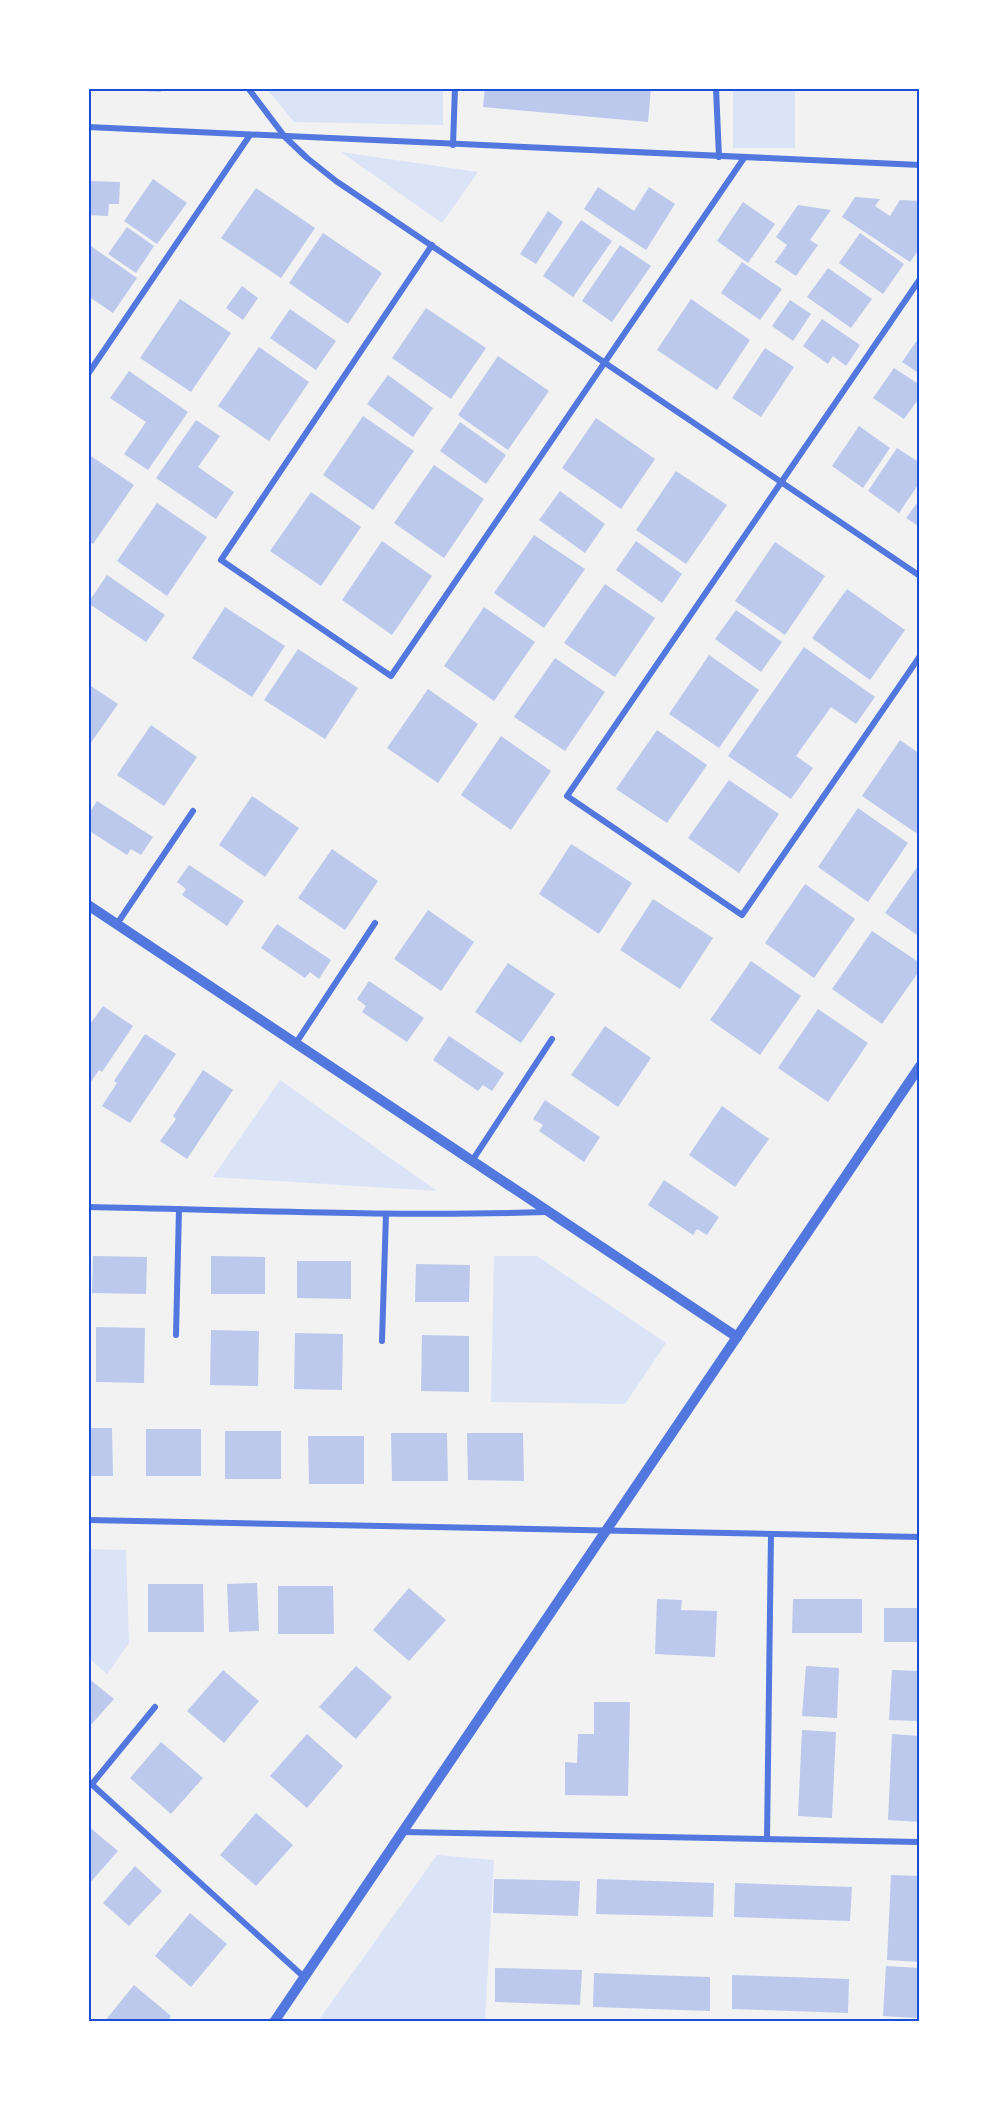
<svg xmlns="http://www.w3.org/2000/svg" width="1008" height="2110" font-family="'PT Serif',serif">
	<rect width="100%" height="100%" fill="#f2f2f2"/>
	<g fill="#dbe4f7">
		<path d="M267 89H443V125L294 122Z"/>
		<rect x="733" y="89" width="62" height="59"/>
		<path d="M341 152 478 172 442 223Z"/>
		<path d="M280 1080 437 1191 213 1177Z"/>
		<path d="M494 1256H537L666 1343 625 1404 491 1402Z"/>
		<path d="M89 1549 126 1550 129 1643 107 1674 89 1658Z"/>
		<path d="M437 1855 494 1860 485 2021H318Z"/>
	</g>
	<g fill="#bdc9ec">
		<path d="M125 88H161V92L125 90Z"/>
		<path d="M485 88H651L648 122 483 107Z"/>
		<path d="M153 179 187 203 157 244 124 221Z"/>
		<path d="M88 181 120 182 119 204H109L108 216 88 215Z"/>
		<path d="M598 187 634 211 649 187 675 204 646 250 584 209Z"/>
		<path d="M256 188 315 228 281 278 221 238Z"/>
		<path d="M855 197 880 199 875 206 890 216 900 200 920 201V248L910 262 842 217Z"/>
		<path d="M743 202 775 224 748 263 717 241Z"/>
		<path d="M798 205 831 210 810 240 818 245 796 276 775 262 787 245 776 237Z"/>
		<path d="M548 211 563 222 536 264 520 254Z"/>
		<path d="M581 220 612 241 573 297 543 276Z"/>
		<path d="M127 227 154 246 136 273 108 254Z"/>
		<path d="M323 233 382 273 348 324 289 283Z"/>
		<path d="M860 233 904 264 883 294 839 263Z"/>
		<path d="M88 244 137 278 113 313 88 296Z"/>
		<path d="M620 245 651 266 612 322 582 301Z"/>
		<path d="M742 262 782 289 760 320 721 293Z"/>
		<path d="M828 268 872 299 851 328 807 297Z"/>
		<path d="M242 286 258 298 243 320 226 308Z"/>
		<path d="M180 299 231 333 191 392 140 358Z"/>
		<path d="M691 299 750 340 717 390 657 350Z"/>
		<path d="M790 300 811 314 793 341 772 326Z"/>
		<path d="M426 308 486 348 451 399 392 358Z"/>
		<path d="M290 309 336 341 316 370 270 338Z"/>
		<path d="M822 319 860 345 846 366 833 356 828 364 803 346Z"/>
		<path d="M920 336V374L902 362Z"/>
		<path d="M259 347 309 382 269 441 218 406Z"/>
		<path d="M765 348 794 367 761 417 732 398Z"/>
		<path d="M498 356 549 391 508 450 458 415Z"/>
		<path d="M894 368 920 385V397L904 419 873 398Z"/>
		<path d="M129 371 188 412 148 470 124 454 146 422 110 398Z"/>
		<path d="M388 375 433 408 413 437 367 404Z"/>
		<path d="M363 416 414 451 373 510 323 475Z"/>
		<path d="M596 418 655 459 621 509 562 468Z"/>
		<path d="M196 420 220 436 198 467 234 492 216 519 156 478Z"/>
		<path d="M460 422 506 455 486 484 440 451Z"/>
		<path d="M859 426 890 448 863 488 832 466Z"/>
		<path d="M897 448 920 463V482L899 513 868 491Z"/>
		<path d="M88 454 134 485 93 544 88 541Z"/>
		<path d="M434 465 484 499 444 558 394 523Z"/>
		<path d="M676 471 727 505 686 564 636 530Z"/>
		<path d="M560 491 605 524 585 553 539 520Z"/>
		<path d="M311 492 361 527 321 586 270 551Z"/>
		<path d="M920 499V527L906 518Z"/>
		<path d="M157 503 207 537 167 596 117 561Z"/>
		<path d="M534 535 585 569 544 628 494 593Z"/>
		<path d="M382 541 432 576 392 635 342 600Z"/>
		<path d="M636 541 682 574 662 603 616 570Z"/>
		<path d="M775 542 825 576 785 635 735 601Z"/>
		<path d="M107 575 165 615 146 642 88 603Z"/>
		<path d="M605 584 655 618 615 677 564 643Z"/>
		<path d="M847 589 905 630 870 680 812 638Z"/>
		<path d="M225 607 285 646 252 697 192 658Z"/>
		<path d="M484 607 535 642 494 701 444 666Z"/>
		<path d="M736 610 782 642 761 672 715 639Z"/>
		<path d="M804 647 875 697 856 724 831 707 796 756 813 768 791 799 728 756Z"/>
		<path d="M298 649 358 688 325 739 264 700Z"/>
		<path d="M709 655 759 690 719 748 669 714Z"/>
		<path d="M555 658 605 692 565 751 514 717Z"/>
		<path d="M88 684 118 704 88 747Z"/>
		<path d="M428 689 478 724 438 783 387 748Z"/>
		<path d="M151 725 197 757 164 806 117 775Z"/>
		<path d="M657 730 707 765 667 823 616 789Z"/>
		<path d="M501 736 551 771 511 830 461 795Z"/>
		<path d="M900 740 920 754V829L916 833 862 796Z"/>
		<path d="M729 780 779 814 739 873 688 838Z"/>
		<path d="M252 796 299 828 265 877 219 845Z"/>
		<path d="M97 801 153 837 141 855 131 849 127 855 88 830V815Z"/>
		<path d="M858 808 908 843 868 902 818 867Z"/>
		<path d="M571 844 632 883 599 934 539 894Z"/>
		<path d="M332 849 378 881 345 930 298 898Z"/>
		<path d="M920 863V937L885 913Z"/>
		<path d="M189 865 244 901 227 926 182 895 186 889 177 882Z"/>
		<path d="M805 884 855 919 814 978 765 943Z"/>
		<path d="M653 899 713 938 680 989 620 950Z"/>
		<path d="M428 910 474 942 441 991 394 959Z"/>
		<path d="M277 924 331 960 319 979 310 972 305 978 261 948Z"/>
		<path d="M872 931 920 963V970L882 1024 832 989Z"/>
		<path d="M751 961 801 996 760 1055 710 1020Z"/>
		<path d="M508 963 555 994 521 1043 475 1012Z"/>
		<path d="M369 981 424 1018 407 1042 362 1012 366 1006 357 999Z"/>
		<path d="M103 1006 133 1026 102 1072 99 1070 88 1086V1027Z"/>
		<path d="M818 1009 868 1043 828 1102 778 1068Z"/>
		<path d="M605 1026 651 1058 618 1107 571 1075Z"/>
		<path d="M145 1034 176 1054 130 1123 102 1106 117 1083 114 1081Z"/>
		<path d="M449 1036 504 1073 492 1091 483 1085 478 1091 433 1060Z"/>
		<path d="M203 1070 233 1090 187 1159 160 1141 176 1119 173 1116Z"/>
		<path d="M545 1100 600 1137 584 1162 539 1131 543 1125 533 1119Z"/>
		<path d="M722 1106 769 1139 735 1187 689 1155Z"/>
		<path d="M664 1180 719 1217 707 1235 697 1229 693 1235 648 1205Z"/>
		<path d="M93 1256 147 1257 146 1294 92 1293Z"/>
		<path d="M211 1256 265 1257V1294H211Z"/>
		<path d="M297 1261H351V1299L297 1298Z"/>
		<path d="M416 1264 470 1265 469 1302H415Z"/>
		<path d="M96 1327 145 1328 144 1383 96 1382Z"/>
		<path d="M211 1330 259 1331 258 1386 210 1385Z"/>
		<path d="M295 1333 343 1334 342 1390 294 1389Z"/>
		<path d="M422 1335 469 1336V1392L421 1391Z"/>
		<path d="M88 1428H112L113 1476H88Z"/>
		<rect x="146" y="1429" width="55" height="47"/>
		<rect x="225" y="1431" width="56" height="48"/>
		<path d="M391 1433H447L448 1481H392Z"/>
		<path d="M467 1433H523L524 1481 468 1480Z"/>
		<path d="M308 1436H364V1484H309Z"/>
		<path d="M257 1583 259 1631 229 1632 227 1584Z"/>
		<path d="M148 1584H203L204 1632H148Z"/>
		<path d="M278 1586H333L334 1634H278Z"/>
		<path d="M409 1588 446 1620 409 1661 373 1630Z"/>
		<path d="M657 1599 682 1600 681 1610 717 1611 715 1657 655 1654Z"/>
		<path d="M793 1599H862V1633H792Z"/>
		<rect x="884" y="1608" width="36" height="34"/>
		<path d="M356 1666 392 1697 356 1739 319 1707Z"/>
		<path d="M806 1666 839 1668 837 1718 802 1716Z"/>
		<path d="M223 1670 259 1701 224 1743 187 1711Z"/>
		<path d="M892 1670 920 1671V1721L889 1720Z"/>
		<path d="M88 1678 114 1699 88 1728Z"/>
		<path d="M594 1702H630L628 1796 565 1795V1762L577 1763 578 1734H594Z"/>
		<path d="M802 1730 836 1732 832 1818 798 1816Z"/>
		<path d="M307 1734 343 1766 307 1808 270 1776Z"/>
		<path d="M892 1734 920 1736V1822L888 1820Z"/>
		<path d="M161 1742 203 1778 171 1814 130 1778Z"/>
		<path d="M256 1813 293 1845 256 1886 220 1855Z"/>
		<path d="M88 1826 118 1851 88 1885Z"/>
		<path d="M135 1866 162 1891 129 1926 103 1903Z"/>
		<path d="M891 1875 920 1876V1962L887 1960Z"/>
		<path d="M494 1879 580 1881 578 1916 493 1913Z"/>
		<path d="M597 1879 714 1883 713 1917 596 1914Z"/>
		<path d="M735 1883 852 1887 850 1921 734 1917Z"/>
		<path d="M190 1913 227 1944 191 1987 155 1956Z"/>
		<path d="M886 1966 920 1968 917 2018 883 2016Z"/>
		<path d="M495 1968 582 1970 580 2005 495 2002Z"/>
		<path d="M594 1973 710 1977V2011L593 2007Z"/>
		<path d="M732 1975 849 1979 848 2013 732 2009Z"/>
		<path d="M134 1985 171 2016 167 2022H104Z"/>
	</g>
	<g fill="none" stroke-linecap="round" stroke-linejoin="round">
		<g stroke="#5277de" stroke-width="6">
			<path d="M248 88 285 137 307 158 336 181 920 576"/>
			<path d="M716 88 719 157"/>
			<path d="M88 127 920 165"/>
			<path d="M453 145 455 88"/>
			<path d="M432 245 221 560 391 676 744 158"/>
			<path d="M920 279 567 796 742 915 920 656"/>
			<path d="M88 374 250 135"/>
			<path d="M117 924 193 811"/>
			<path d="M296 1043 375 923"/>
			<path d="M472 1161 552 1039"/>
			<path d="M88 1207C241 1210 394 1217 546 1212"/>
			<path d="M176 1335 179 1209"/>
			<path d="M382 1341 386 1214"/>
			<path d="M88 1520 920 1537"/>
			<path d="M88 1781 304 1977"/>
			<path d="M92 1784 155 1707"/>
			<path d="M403 1832 920 1842"/>
			<path d="M767 1839 771 1534"/>
		</g>
		<g stroke="#5277de" stroke-width="10">
			<path d="M88 905 737 1337"/>
			<path d="M274 2022 920 1066"/>
		</g>
	</g>
	<rect width="1008" height="2110" fill="none" stroke="#ffffff" stroke-width="180"/>
	<rect x="90" y="90" width="828" height="1930" fill="none" stroke="#1d4ed8" stroke-width="2"/>
</svg>
